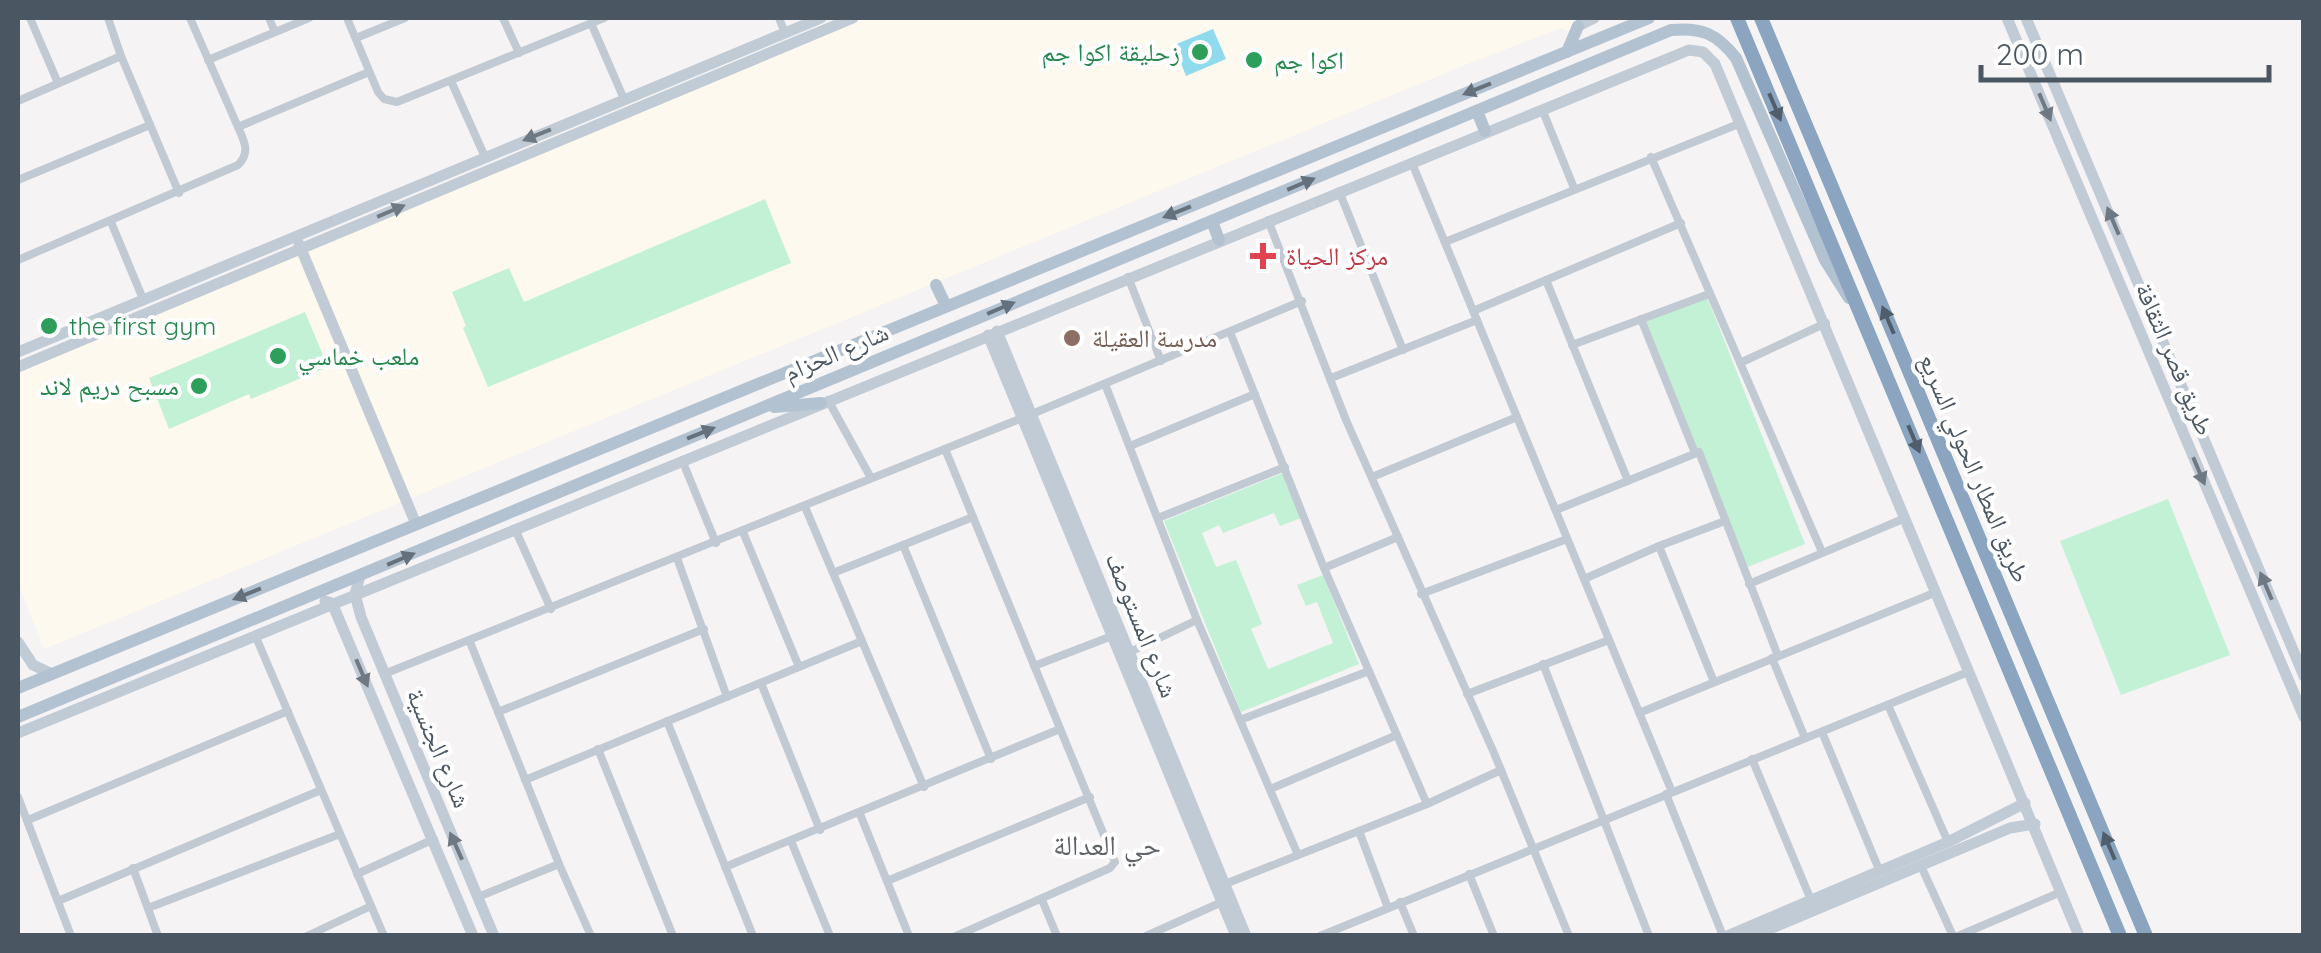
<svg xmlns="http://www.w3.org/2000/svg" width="2321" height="953" font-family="Quicksand,'Noto Naskh Arabic',sans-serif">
	<rect width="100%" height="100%" fill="#f5f3f3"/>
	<path fill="#fdf9ef" d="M861 18H1603L1575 34 1561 28 1470 63 44 649 18 583V368Z"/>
	<g fill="#c3f1d5">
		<path d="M765 199 791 263 488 387 463 328 466 326 452 292 509 268 524 302Z"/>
		<path d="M1707 297 1805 544 1745 568 1646 321Z"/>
		<path d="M305 312 328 367 251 399 249 394 169 429 149 378Z"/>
		<path d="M1283 473 1301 518 1280 526 1274 513 1223 533 1219 525 1202 533 1216 567 1236 560 1262 624 1251 629 1268 669 1333 643 1317 602 1306 606 1297 585 1323 575 1359 664 1241 712 1164 521Z"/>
		<path d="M2168 499 2230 655 2121 695 2060 541Z"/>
	</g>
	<path fill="#90daee" d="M1213 29 1226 59 1186 76 1174 45Z"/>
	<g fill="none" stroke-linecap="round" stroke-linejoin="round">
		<g stroke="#c1cad2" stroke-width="8">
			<path d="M30 18 58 83"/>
			<path d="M108 18 121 56 179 193"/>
			<path d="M190 18 238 127"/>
			<path d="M269 18 275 32"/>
			<path d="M347 18 378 92 384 99 397 102 604 18"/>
			<path d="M503 18 519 53"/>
			<path d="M779 18 785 33"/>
			<path d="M591 23 624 99"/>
			<path d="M356 38 405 18"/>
			<path d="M208 60 309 18"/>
			<path d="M451 81 485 157"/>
			<path d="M18 101 121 56"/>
			<path d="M1542 109 1574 188"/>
			<path d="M1651 157 1822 552"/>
			<path d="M1412 163 1672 792"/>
			<path d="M18 180 150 125"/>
			<path d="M1339 191 1403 350"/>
			<path d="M1268 220 1346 420 1494 753 1569 936"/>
			<path d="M111 222 143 299"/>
			<path d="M1445 242 1741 123"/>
			<path d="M18 260 238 165C251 152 244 141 238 127L369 72"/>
			<path d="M1128 277 1161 361"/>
			<path d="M1546 280 1628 481"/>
			<path d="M1473 311 1681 223"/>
			<path d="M1641 319 1695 453"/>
			<path d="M1230 332 1324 568 1427 804"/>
			<path d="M1572 345 1709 294"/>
			<path d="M1740 363 1826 323"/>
			<path d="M1331 378 1477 320"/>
			<path d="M1105 384 1197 620 1298 855"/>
			<path d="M828 400 871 478"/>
			<path d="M1032 414 1302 301"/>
			<path d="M1130 446 1255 394"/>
			<path d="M945 449 1115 862 1110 868 956 936"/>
			<path d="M682 460 716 543"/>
			<path d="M1372 477 1517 417"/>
			<path d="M805 507 924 787"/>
			<path d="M1556 510 1699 452 1778 656"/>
			<path d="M1158 518 1285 467"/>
			<path d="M515 529 551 609"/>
			<path d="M743 532 799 667"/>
			<path d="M903 545 991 759"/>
			<path d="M1659 546 1714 682"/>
			<path d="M677 558 727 697"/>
			<path d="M1324 568 1398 537"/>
			<path d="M833 573 973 517"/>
			<path d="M1584 579 1659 546 1725 521"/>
			<path d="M1749 584 1903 519"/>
			<path d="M1421 594 1567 539"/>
			<path d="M255 635 384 936"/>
			<path d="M470 642 559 864 591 936"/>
			<path d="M1130 652 1197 620"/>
			<path d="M1772 658 1805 738"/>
			<path d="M1543 664 1649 936"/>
			<path d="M1034 666 1112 636"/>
			<path d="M384 674 1022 418"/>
			<path d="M761 683 820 830"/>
			<path d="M1467 694 1609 640"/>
			<path d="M1888 705 1948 842"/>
			<path d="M498 712 704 629"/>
			<path d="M1639 713 1934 593"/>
			<path d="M1240 720 1369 671"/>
			<path d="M667 721 753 936"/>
			<path d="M1822 732 1880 872"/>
			<path d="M598 749 673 936"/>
			<path d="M1752 759 1811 900"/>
			<path d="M525 780 862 641"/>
			<path d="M1270 789 1397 735"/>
			<path d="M1666 794 1723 936"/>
			<path d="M18 797 71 936"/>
			<path d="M860 814 909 936"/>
			<path d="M28 820 288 711"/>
			<path d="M1359 831 1388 908"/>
			<path d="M791 841 830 936"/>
			<path d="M1921 866 1953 936"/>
			<path d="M725 867 1060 729"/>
			<path d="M133 868 158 936"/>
			<path d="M357 874 434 839"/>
			<path d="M1469 874 1494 936"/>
			<path d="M887 881 1090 797"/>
			<path d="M1225 884 1427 804 1501 770"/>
			<path d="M478 897 559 864"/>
			<path d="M1042 900 1057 936"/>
			<path d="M58 901 321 790"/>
			<path d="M1400 902 1414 936"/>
			<path d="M148 908 340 834"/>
			<path d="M307 936 371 906"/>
			<path d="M1146 936 1222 902"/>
			<path d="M1320 936 1968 672"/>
			<path d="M1958 936 2061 892"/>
		</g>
		<g stroke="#c1cbd6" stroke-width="11">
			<path d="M2007 18 2304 717"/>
			<path d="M2026 18 2304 676"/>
			<path d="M1578 26 1594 18"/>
			<path d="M299 244 416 524"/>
			<path d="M997 331 1246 936"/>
			<path d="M988 335 1236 936"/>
			<path d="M18 352 821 18"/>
			<path d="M18 367 853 18"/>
			<path d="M360 576 355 594 361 617 494 936"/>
			<path d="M325 601 332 603 473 936"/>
			<path d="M18 642 33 665 52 674"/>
			<path d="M18 733 1689 50 1703 52 1715 64 2079 936"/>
			<path d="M1727 936 1948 842 2025 803"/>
			<path d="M1753 936 2010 828 2035 824"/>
		</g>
		<g stroke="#b3c2d1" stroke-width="12">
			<path d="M1567 52 1578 26"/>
			<path d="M1477 111 1485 131"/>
			<path d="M1212 221 1219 240"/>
			<path d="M936 285 946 306"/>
			<path d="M774 407 821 403"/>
			<path d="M18 688 1649 18"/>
			<path d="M18 717 1671 30C1702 27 1717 34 1736 58L1825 260 1849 298"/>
		</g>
		<g stroke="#8ba5c1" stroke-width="14">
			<path d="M1737 18 2120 936"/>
			<path d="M1761 18 2146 936"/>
		</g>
	</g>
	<defs><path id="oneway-solid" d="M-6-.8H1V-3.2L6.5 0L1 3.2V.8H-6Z" transform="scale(2.5)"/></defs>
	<g fill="#64717d">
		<use href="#oneway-solid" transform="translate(1477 89) rotate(158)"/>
		<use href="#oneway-solid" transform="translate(1301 184) rotate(-23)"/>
		<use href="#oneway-solid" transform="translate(1177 212) rotate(158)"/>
		<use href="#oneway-solid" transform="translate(1001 308) rotate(-23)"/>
		<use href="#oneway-solid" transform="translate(701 433) rotate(-22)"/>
		<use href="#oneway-solid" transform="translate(401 559) rotate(-23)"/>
		<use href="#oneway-solid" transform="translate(247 594) rotate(158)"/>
	</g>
	<g fill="#505e6b">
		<use href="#oneway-solid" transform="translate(1775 107) rotate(67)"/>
		<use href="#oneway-solid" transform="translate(1888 320) rotate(-113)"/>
		<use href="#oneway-solid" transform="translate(1914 439) rotate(67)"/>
		<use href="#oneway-solid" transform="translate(2109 846) rotate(-113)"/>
	</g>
	<g fill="#6e7984">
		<use href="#oneway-solid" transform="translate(2045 107) rotate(67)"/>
		<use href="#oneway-solid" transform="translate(537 135) rotate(158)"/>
		<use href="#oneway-solid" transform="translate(391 211) rotate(-23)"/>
		<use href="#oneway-solid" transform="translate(2113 221) rotate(-113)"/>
		<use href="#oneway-solid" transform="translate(2199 471) rotate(67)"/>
		<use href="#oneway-solid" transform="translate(2266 586) rotate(-113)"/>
		<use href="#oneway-solid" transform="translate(362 673) rotate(67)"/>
		<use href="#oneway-solid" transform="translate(456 846) rotate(-114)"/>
	</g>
	<g fill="#2e9e5b" stroke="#fff" stroke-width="4">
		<circle cx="1200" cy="52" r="10"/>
		<circle cx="1254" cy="60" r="10"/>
		<circle cx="49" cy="326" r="10"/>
		<circle cx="278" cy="356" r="10"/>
		<circle cx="199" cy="386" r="10"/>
	</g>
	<path fill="#e0444e" stroke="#fff" stroke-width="4" d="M1258 241h10v10h10v10h-10v10h-10v-10h-10v-10h10z"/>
	<circle fill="#8d6e63" stroke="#fff" stroke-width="4" cx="1072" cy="338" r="10"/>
	<g text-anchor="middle" stroke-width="8" stroke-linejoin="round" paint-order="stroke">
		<g font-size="25" fill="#27864d" stroke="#fff" text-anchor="start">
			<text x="1180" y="61" text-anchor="end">زحليقة اكوا جم</text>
			<text x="1274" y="69">اكوا جم</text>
			<text x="69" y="335">the first gym</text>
			<text x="298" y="365">ملعب خماسي</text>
			<text x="179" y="395" text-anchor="end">مسبح دريم لاند</text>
		</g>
		<g font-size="25" fill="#be3a42" stroke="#fff" text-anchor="start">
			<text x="1286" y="265">مركز الحياة</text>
		</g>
		<g font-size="25" fill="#785e54" stroke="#fff" text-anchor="start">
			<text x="1092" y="347">مدرسة العقيلة</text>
		</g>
		<g font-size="25" fill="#4a5661" stroke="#fff">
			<text transform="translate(836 352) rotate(-23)" y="9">شارع الحزام</text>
			<text transform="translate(2175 359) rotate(67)" y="9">طريق قصر الثقافة</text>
			<text transform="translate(1975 468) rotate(67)" y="9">طريق المطار الحولي السريع</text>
			<text transform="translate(1142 625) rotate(68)" y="9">شارع المستوصف</text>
			<text transform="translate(439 748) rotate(67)" y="9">شارع الجنسية</text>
		</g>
		<g font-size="28" fill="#5f6368" stroke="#fff">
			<text x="1107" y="855">حي العدالة</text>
		</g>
	</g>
	<rect width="2321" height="953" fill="none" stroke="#4a5661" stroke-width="40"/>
	<path d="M1981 65v15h288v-15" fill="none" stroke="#4a5661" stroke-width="5"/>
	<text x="1996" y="65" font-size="30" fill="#4a5661" stroke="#ffffff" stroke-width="8" paint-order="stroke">200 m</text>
</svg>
